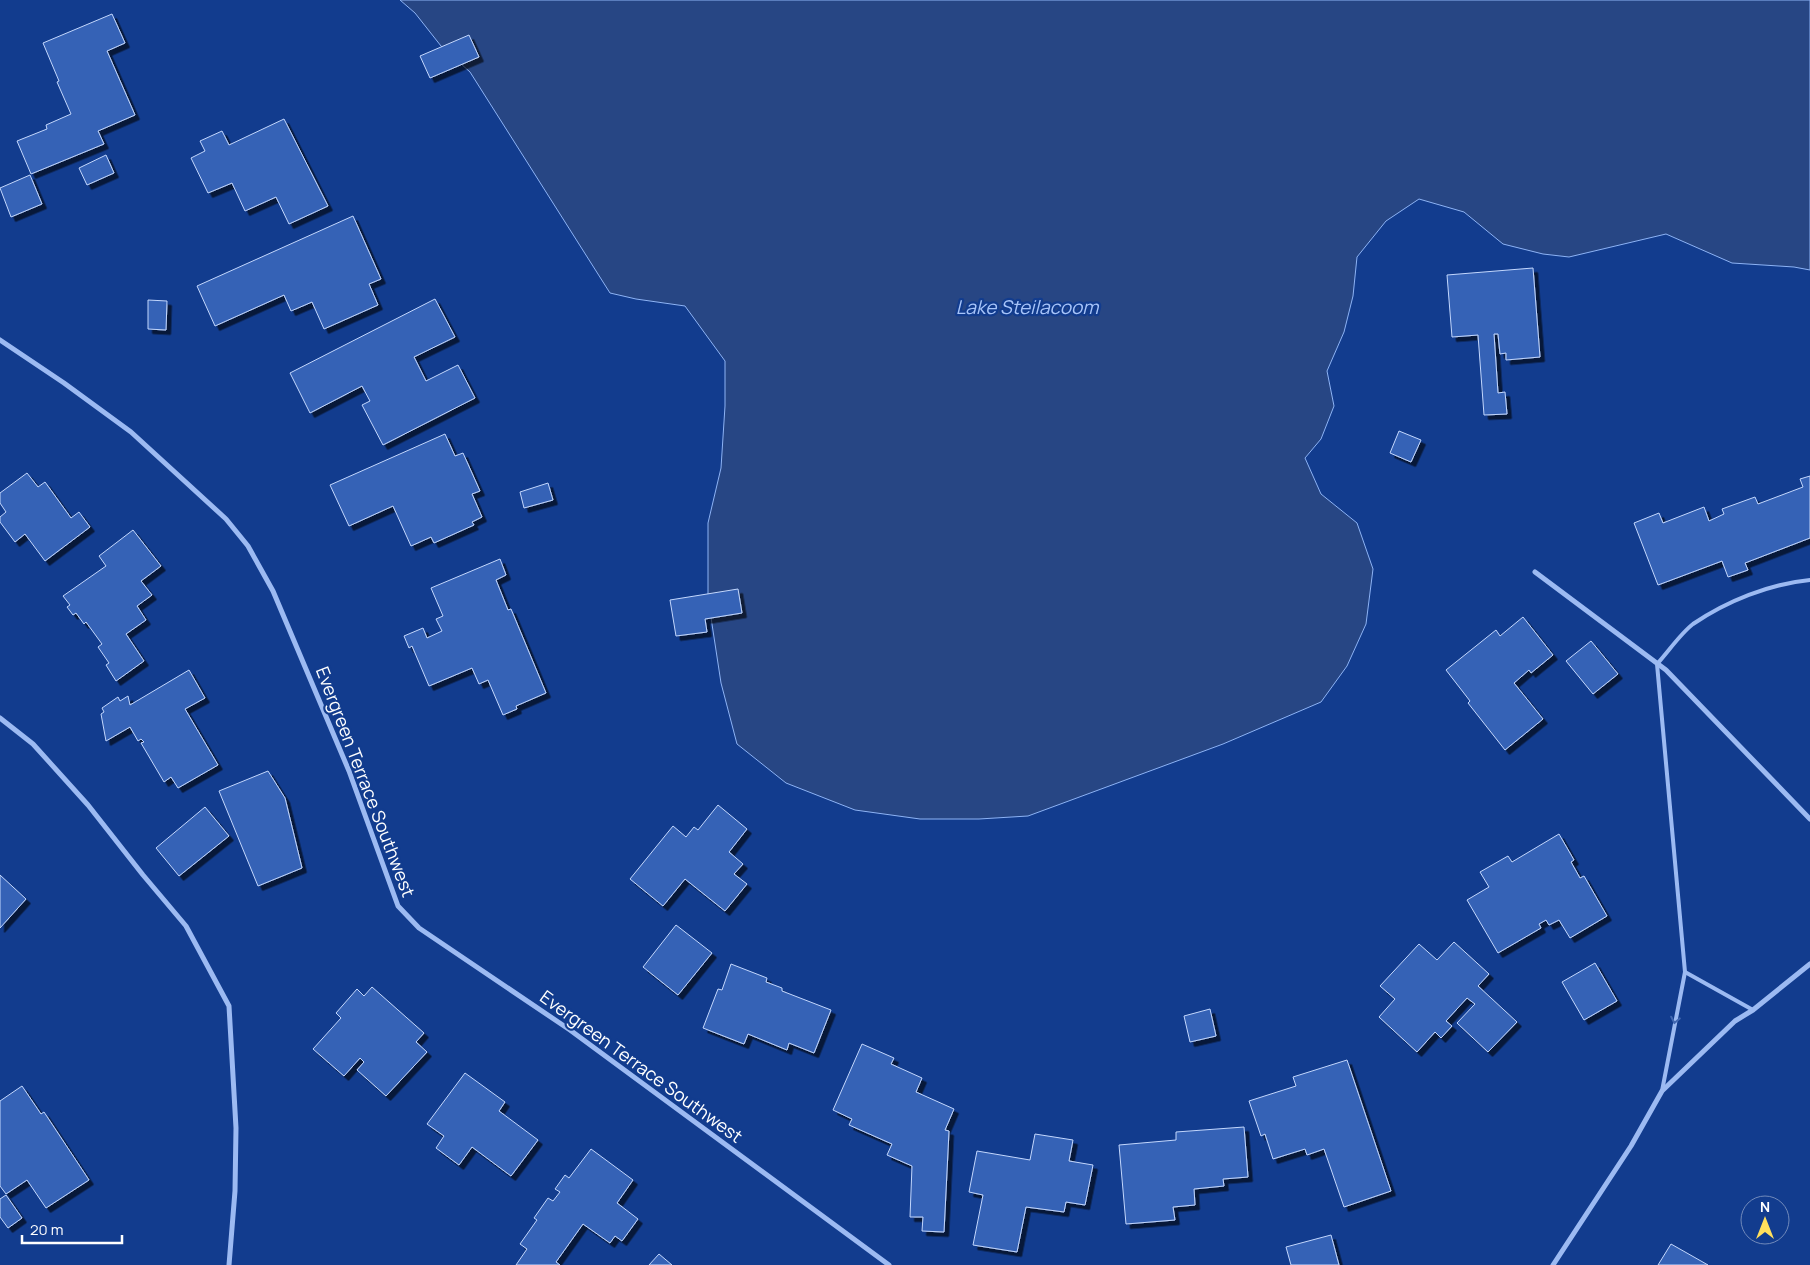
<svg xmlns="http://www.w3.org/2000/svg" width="1810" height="1265" font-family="Manrope,sans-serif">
	<defs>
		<filter id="shadow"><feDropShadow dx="4.5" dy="4.5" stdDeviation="0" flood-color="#0009"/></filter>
	</defs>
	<rect width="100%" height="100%" fill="#123c8e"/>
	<path fill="#274684" stroke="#8db3f5" d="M400 0H1810V270L1794 267 1732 263 1666 234 1569 257 1543 254 1503 244 1464 212 1419 199 1386 221 1357 257 1353 296 1344 332 1327 371 1334 406 1321 439 1305 458 1321 494 1357 523 1373 569 1366 624 1347 666 1321 702 1223 744 1028 816 979 819H920L855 810 786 783 737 744 721 683 708 598V523L721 468 725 406V361L685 306 636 299 610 293 470 72 441 46 415 13Z"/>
	<g fill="#3562b6" stroke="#c3d7fd" filter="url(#shadow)">
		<path d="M112 14 125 43 107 51 135 115 98 131 104 144 31 174 17 141 47 129 46 125 71 114 57 82 59 81 43 43Z"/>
		<path d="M469 35 479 57 430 78 420 56Z"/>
		<path d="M284 119 328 206 289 224 276 197 245 211 232 183 208 193 191 158 205 151 200 141 222 131 229 145Z"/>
		<path d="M106 155 114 173 87 185 79 168Z"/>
		<path d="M30 175 42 204 11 217 0 188Z"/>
		<path d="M353 216 381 279 369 284 378 305 324 329 312 302 291 311 284 295 215 326 197 286Z"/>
		<path d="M1533 268 1540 357 1506 360V353L1500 354 1498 334H1494L1498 393 1505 392 1507 414 1484 415 1478 335 1452 337 1447 275Z"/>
		<path d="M435 299 455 337 414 357 426 381 458 365 475 398 383 445 362 405 370 401 362 386 310 413 290 373Z"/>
		<path d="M148 300 167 301 166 330 148 329Z"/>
		<path d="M1399 431 1421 440 1411 462 1390 453Z"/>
		<path d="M445 434 455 456 463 453 480 491 472 494 482 517 472 522 474 525 434 543 431 537 411 546 393 506 349 526 330 485Z"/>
		<path d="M27 473 38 487 45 482 71 518 79 512 90 527 45 561 25 534 15 542 0 522V517L6 512 0 503V493Z"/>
		<path d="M1810 476V538L1745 563 1748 570 1728 577 1722 561 1658 585 1634 523 1659 513 1663 523 1704 507 1709 521 1724 514 1722 509 1755 497 1758 504 1803 487 1800 479Z"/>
		<path d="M548 483 553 500 524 508 520 492Z"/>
		<path d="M133 530 161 566 141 581 152 595 137 606 146 620 126 634 144 661 116 681 106 665 109 663 98 647 102 644 86 622 84 624 76 613 73 615 67 607 70 605 63 596 106 566 99 556Z"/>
		<path d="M500 559 506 575 496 580 508 610 511 609 546 693 516 706 517 709 503 715 488 680 479 684 472 668 429 686 412 646 409 648 404 636 423 628 427 638 442 631 436 619 443 616 431 588Z"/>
		<path d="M738 589 742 613 705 619 707 632 676 636 670 600Z"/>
		<path d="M1523 617 1553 655 1531 673 1529 670 1514 683 1543 719 1505 750 1468 703 1470 701 1446 670 1496 630 1500 636Z"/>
		<path d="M1591 641 1618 674 1593 694 1566 661Z"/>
		<path d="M189 670 205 698 185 709 218 765 178 788 171 777 164 782 141 743 144 742 141 739 138 741 130 727 106 741 101 714 104 712 102 708 118 697 120 701 128 696 130 705Z"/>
		<path d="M268 771 285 798 302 868 258 886 219 791Z"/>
		<path d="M718 805 747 829 729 852 743 864 734 874 747 884 725 911 685 879 663 906 630 879 673 826 686 837 694 827 698 830Z"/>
		<path d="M205 807 229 836 179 876 156 848Z"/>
		<path d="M1559 834 1574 860 1571 862 1580 878 1584 876 1607 916 1570 938 1559 920 1549 925 1546 920 1539 924 1541 928 1498 953 1467 900 1489 887 1480 872 1508 856 1512 862Z"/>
		<path d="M0 875 26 899 0 928Z"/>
		<path d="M676 925 712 953 678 995 643 967Z"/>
		<path d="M1454 942 1489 974 1478 986 1517 1022 1488 1052 1457 1023 1475 1004 1467 998 1446 1021 1452 1026 1441 1038 1435 1032 1417 1052 1379 1017 1395 999 1380 986 1419 944 1437 960Z"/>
		<path d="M1595 963 1617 1001 1584 1020 1562 982Z"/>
		<path d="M731 964 767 978 766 982 782 988V991L831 1010 814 1053 789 1043 787 1050 748 1034 744 1044 703 1028 718 989 722 990Z"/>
		<path d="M372 987 424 1033 416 1042 427 1052 386 1096 357 1070 364 1062 360 1058 344 1076 313 1049 341 1018 336 1013 357 989 364 996Z"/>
		<path d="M1210 1009 1216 1036 1190 1042 1184 1016Z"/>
		<path d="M862 1044 894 1058 891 1064 922 1078 916 1092 954 1109 945 1130 949 1131 944 1232 922 1231 923 1217H910L912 1166 887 1155 892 1144 849 1125 852 1119 833 1110Z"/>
		<path d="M1347 1060 1391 1191 1344 1207 1324 1149 1307 1155 1305 1149 1273 1159 1265 1134 1261 1136 1249 1101 1296 1086 1293 1077Z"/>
		<path d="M465 1073 505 1102 499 1111 538 1140 511 1176 472 1147 459 1165 436 1148 444 1136 427 1124Z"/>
		<path d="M22 1086 41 1114 44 1112 89 1180 46 1208 27 1180 6 1194 0 1186V1101Z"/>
		<path d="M1244 1127 1248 1177 1223 1179 1224 1186 1194 1189 1195 1205 1173 1207 1175 1220 1126 1224 1119 1145 1176 1140V1132Z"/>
		<path d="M1035 1134 1073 1140 1069 1161 1093 1165 1085 1205 1066 1202 1064 1212 1026 1207 1017 1252 973 1245 983 1195 969 1192 977 1151 1030 1160Z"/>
		<path d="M591 1149 633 1180 617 1203 638 1219 622 1241 615 1236 610 1243 583 1224 556 1262 560 1265H516L527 1249 520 1244 537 1220 534 1218 548 1198 553 1201 560 1192 555 1189 565 1175 569 1178Z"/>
		<path d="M6 1195 22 1218 8 1228 0 1217V1199Z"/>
		<path d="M1331 1235 1339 1265H1291L1286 1247Z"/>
		<path d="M1671 1244 1708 1265H1658Z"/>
		<path d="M659 1254 672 1265H649Z"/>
	</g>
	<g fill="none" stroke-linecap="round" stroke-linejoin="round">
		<g stroke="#9cbaf2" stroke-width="4">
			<path d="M1685 972 1753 1010"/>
			<path d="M1662 1091 1685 972 1657 664C1668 652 1681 633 1693 624 1727 601 1769 584 1810 580"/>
		</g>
		<g stroke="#9cbaf2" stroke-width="5">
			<path d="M0 340 64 383 131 432 226 519 248 546 273 591 349 771 398 906 419 928 570 1030 889 1265"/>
			<path d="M1535 572 1666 670 1810 819"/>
			<path d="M0 718 33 744 88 805 143 875 186 926 229 1006 236 1128 235 1191 229 1265"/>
			<path d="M1553 1265 1631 1146 1662 1091 1735 1021 1753 1010 1810 964"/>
		</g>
	</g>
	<defs><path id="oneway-chevron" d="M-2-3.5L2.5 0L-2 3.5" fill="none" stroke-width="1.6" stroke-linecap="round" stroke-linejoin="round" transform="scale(1.25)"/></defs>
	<use stroke="#4268b1" href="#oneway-chevron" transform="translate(1675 1020) rotate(101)"/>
	<g text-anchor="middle" stroke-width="4.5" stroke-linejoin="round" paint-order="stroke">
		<g font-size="18" fill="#fff" stroke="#123c8e">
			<text transform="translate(365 782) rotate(69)" y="6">Evergreen Terrace Southwest</text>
			<text transform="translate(641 1067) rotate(36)" y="6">Evergreen Terrace Southwest</text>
		</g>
		<g font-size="19" font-style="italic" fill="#a7c4f9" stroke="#123c8e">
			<text x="1027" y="314">Lake Steilacoom</text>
		</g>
	</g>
	<g transform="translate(1765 1220)"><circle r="24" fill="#123c8e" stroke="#718abb"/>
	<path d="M0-4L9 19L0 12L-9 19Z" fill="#ffe05c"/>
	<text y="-8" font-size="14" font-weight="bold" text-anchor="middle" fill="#ffffff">N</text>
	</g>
	<path d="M22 1235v8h100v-8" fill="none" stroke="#ffffff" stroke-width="2.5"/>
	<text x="30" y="1235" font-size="15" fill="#ffffff" stroke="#123c8e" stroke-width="4" paint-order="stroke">20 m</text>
</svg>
